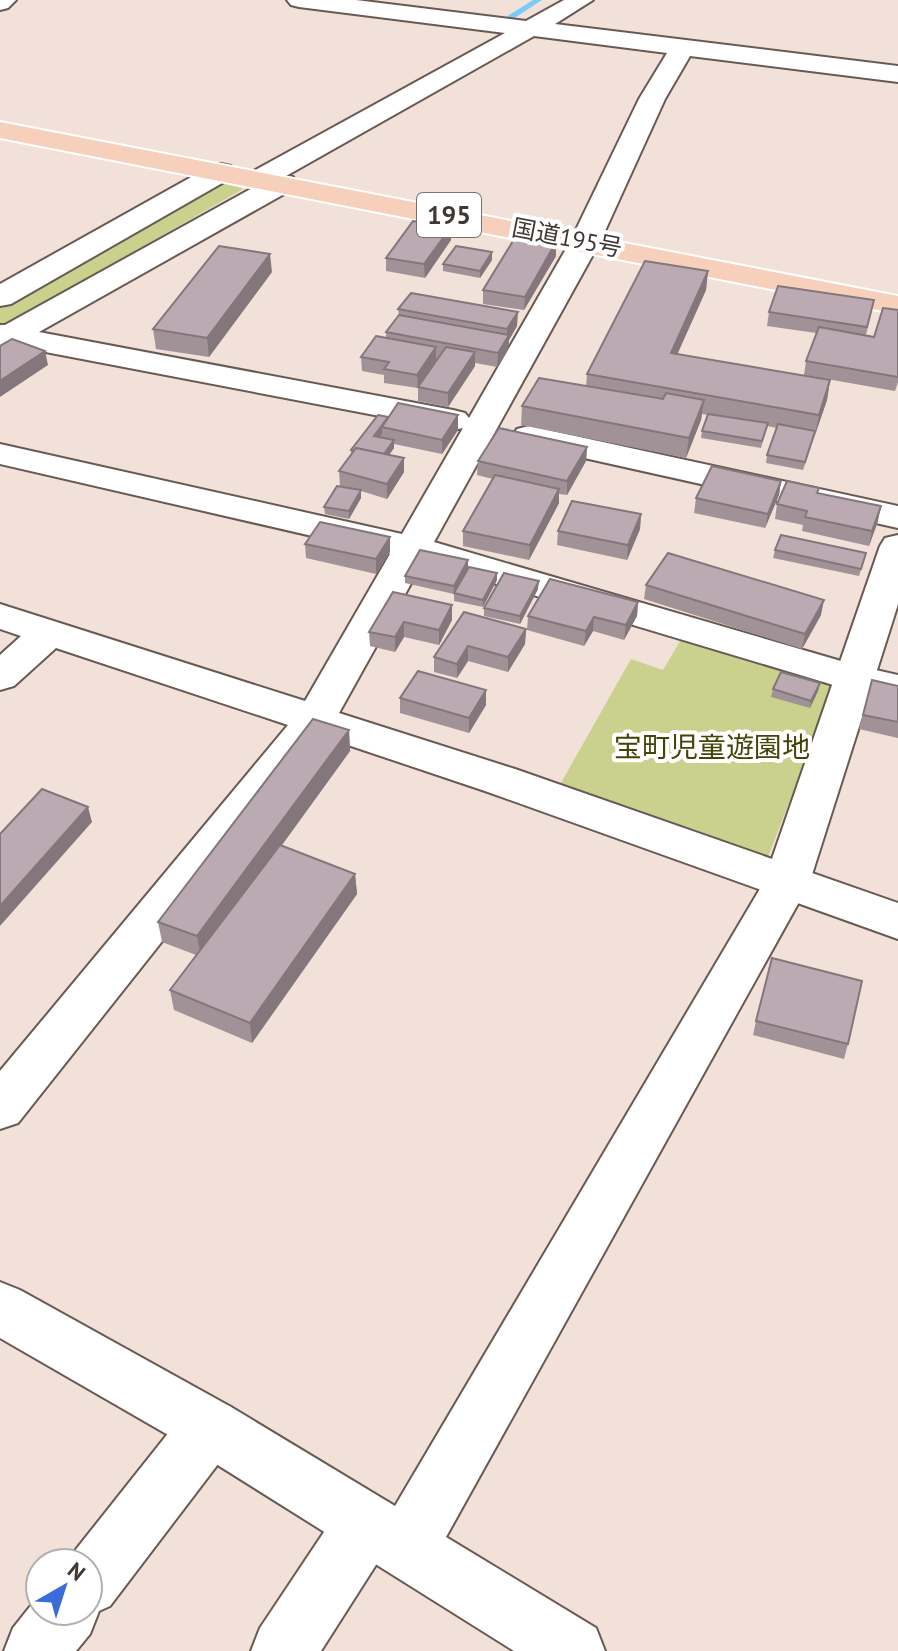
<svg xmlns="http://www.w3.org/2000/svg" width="898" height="1651" font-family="'PT Sans','Noto Sans JP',sans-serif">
	<rect width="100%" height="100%" fill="#f2e1d8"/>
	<g fill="#c9d18c">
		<path d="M224 181 243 189 0 329V308Z"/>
		<path d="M682 638 835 684 766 862 557 790 631 659 663 670Z"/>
	</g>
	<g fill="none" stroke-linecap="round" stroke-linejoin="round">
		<path fill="#7bcbf9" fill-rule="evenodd" d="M533 0H542L510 21 503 19Z"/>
		<defs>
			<g id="minor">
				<path d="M0 0H16L8 8 0 10Z"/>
				<path d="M287 0H356L526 21 564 0H593L555 24 898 66V82L690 56 665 99 600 242 434 542 858 666 898 675V701L840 687 423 562 339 713 515 769 898 903V939L485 791 324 737 18 1123 0 1129V1071L288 725 56 648 14 686 0 690V655L21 636 0 629V604L305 701 390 554 0 464V444L402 534 463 428 453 430 14 346 0 351V325H5L256 186 246 179 250 173 505 33 299 7 291 5ZM534 36 667 53 639 99 570 242 469 418 465 413 453 410 39 332 293 189 297 183 293 177 286 176Z"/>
				<path d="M221 164 231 166 235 172 231 178 11 304 0 306V284L211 166Z"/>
				<path d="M529 426 898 506V528L517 443 512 436 517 429Z"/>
				<path d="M210 1398 231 1407 240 1427 231 1447 110 1606 99 1611 90 1634 76 1651H4L13 1628 40 1594V1611H88V1563L66 1562 189 1407Z"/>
				<path d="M366 1493 388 1502 397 1524 388 1546 321 1651H251L260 1628 344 1502Z"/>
			</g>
			<path id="tertiary" d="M898 535V604L809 884 446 1537 596 1628 605 1651H514L189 1447 0 1338V1282L20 1290 231 1407 395 1506 764 882 880 546 885 538Z"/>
			<path id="trunk" d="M0 122 898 296V314L0 138Z"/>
		</defs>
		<use href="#minor" stroke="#685a53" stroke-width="4"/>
		<use href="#tertiary" stroke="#685a53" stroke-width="4"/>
		<use href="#trunk" stroke="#fff" stroke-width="4"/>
		<use href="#minor" fill="#fff" fill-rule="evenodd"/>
		<use href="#tertiary" fill="#fff" fill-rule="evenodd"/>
		<use href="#trunk" fill="#f7d0bc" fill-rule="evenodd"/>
	</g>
	<g fill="#a19298">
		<path d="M451 227V240L425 278 386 271V258Z"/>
		<path d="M556 242V256L524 310 483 304V290Z"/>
		<path d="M492 252V260L480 278 443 271V264Z"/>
		<path d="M708 271 706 290 677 354 830 380 827 400 803 470 766 463 767 455 777 428 767 426 761 448 701 438 702 431 708 415 702 414 701 420 686 458 521 425 522 406 586 386 587 374Z"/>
		<path d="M272 272 209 357 156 349 153 329Z"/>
		<path d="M874 300 866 335 874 337 898 310V382L895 391 804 375 806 361 816 333 767 326 769 312Z"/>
		<path d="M398 309 517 326 509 340 508 349 497 367 475 363V366L448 407 418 401V388L384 383V375L362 371 361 357 386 338V332L399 316Z"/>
		<path d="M378 415 458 430 442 454 394 444V448L389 455 404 458V472L387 499 361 491V498L349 519 325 514 324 507 348 488 340 486 339 471 351 454V450Z"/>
		<path d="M587 447 586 461 567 495 559 494V503L529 560 463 546V531L493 479 477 475 478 461Z"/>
		<path d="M781 481 779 495 765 528 694 513 696 498Z"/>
		<path d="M818 493 878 521 869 546 802 531 803 525 775 519 777 504Z"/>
		<path d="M641 514 640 529 627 560 557 545 558 531Z"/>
		<path d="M305 544 390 552 376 574 306 558Z"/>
		<path d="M775 550 864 561 859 576 773 558Z"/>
		<path d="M468 560 454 594 405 583V576Z"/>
		<path d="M497 580 483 607 454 601V593Z"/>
		<path d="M646 585 821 615 802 649 644 599Z"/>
		<path d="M538 589 520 624 484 616V608Z"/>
		<path d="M393 592 452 620 439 645 404 637 395 652 370 646 369 632Z"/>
		<path d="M638 602 637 616 624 640 593 631 584 646 527 630 528 616Z"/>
		<path d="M526 629 525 644 508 672 468 661 457 678 434 672V657Z"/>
		<path d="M872 680 898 686V738L859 729Z"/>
		<path d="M820 683 818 691 810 708 771 697 773 689Z"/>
		<path d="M486 690V705L469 733 400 713V698Z"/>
		<path d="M349 730 350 751 281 846 355 874 357 894 252 1043 174 1010 170 990 196 955 162 942 158 922Z"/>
		<path d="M756 1021 848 1044 844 1059 753 1035Z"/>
	</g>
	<g fill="#83777c">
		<path d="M451 227V240L425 278 424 264Z"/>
		<path d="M556 242V256L524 310 525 297Z"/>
		<path d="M492 252V260L480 278V271Z"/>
		<path d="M270 254 272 272 209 357 207 338Z"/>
		<path d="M708 271 706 290 669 373 671 353Z"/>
		<path d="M518 312 517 326 509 340 508 349 497 367 498 353 507 339V329Z"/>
		<path d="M436 347V361L418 389 417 375Z"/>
		<path d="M45 351 48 365 0 397V381Z"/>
		<path d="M475 352V366L448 407V393Z"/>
		<path d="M830 380 827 400 815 435 819 415Z"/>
		<path d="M704 400 701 420 686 458 689 438Z"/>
		<path d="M458 415V430L442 454V440Z"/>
		<path d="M382 427V434L375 443 374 436Z"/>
		<path d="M394 440V448L382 465V457Z"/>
		<path d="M587 447 586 461 567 495V481Z"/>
		<path d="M404 458V472L387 499V484Z"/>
		<path d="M781 481 779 495 765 528 768 514Z"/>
		<path d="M559 489V503L529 560 530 545Z"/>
		<path d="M361 490V498L349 519V511Z"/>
		<path d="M881 506 878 521 869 546 872 531Z"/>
		<path d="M641 514 640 529 627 560 628 545Z"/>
		<path d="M390 537V552L376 574V559Z"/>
		<path d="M468 560V568L454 594V586Z"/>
		<path d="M497 573V580L483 607V600Z"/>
		<path d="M539 581 538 589 520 624V616Z"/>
		<path d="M824 600 821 615 802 649 805 634Z"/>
		<path d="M638 602 637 616 624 640 626 625Z"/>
		<path d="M452 605V620L439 645V630Z"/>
		<path d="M594 617 593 631 584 646 586 631Z"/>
		<path d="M404 622V637L395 652V637Z"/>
		<path d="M526 629 525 644 508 672V657Z"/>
		<path d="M468 646V661L457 678V664Z"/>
		<path d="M820 683 818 691 810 708 811 701Z"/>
		<path d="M486 690V705L469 733V718Z"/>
		<path d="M349 730 350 751 201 957 197 936Z"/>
		<path d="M88 807 92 822 0 926V906Z"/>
		<path d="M355 874 357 894 252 1043 250 1023Z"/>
	</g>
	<g fill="#bbaab1" stroke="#83777c" stroke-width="2">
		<path d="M413 221 451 227 424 264 386 258Z"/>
		<path d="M516 236 556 242 525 297 483 290Z"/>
		<path d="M219 246 270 254 207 338 153 329Z"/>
		<path d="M456 246 492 252 480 271 443 264Z"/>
		<path d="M645 261 708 271 671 353 830 380 819 415 587 374Z"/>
		<path d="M778 286 874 300 867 327 769 312Z"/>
		<path d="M411 293 518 312 507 329 398 309Z"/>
		<path d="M883 308 898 310V377L806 361 819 327 874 337Z"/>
		<path d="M399 315 509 335 498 353 386 332Z"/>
		<path d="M376 336 436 347 417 375 384 369 389 362 361 357Z"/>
		<path d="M12 339 45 351 0 381V346Z"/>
		<path d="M446 347 475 352 448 393 418 387Z"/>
		<path d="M539 378 663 399 666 393 704 400 689 438 522 406Z"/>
		<path d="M398 403 458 415 442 440 382 427Z"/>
		<path d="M708 414 768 423 762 441 702 431Z"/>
		<path d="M378 415 388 417 374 436 394 440 384 454 356 448 354 451 351 450Z"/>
		<path d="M778 424 815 431 805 462 767 455Z"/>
		<path d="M499 428 587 447 567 481 478 461Z"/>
		<path d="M356 448 404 458 387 484 339 471Z"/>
		<path d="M712 466 781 481 768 514 696 498Z"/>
		<path d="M495 475 559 489 530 545 463 531Z"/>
		<path d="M787 481 819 488 817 493 881 506 872 531 805 517 807 511 777 504Z"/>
		<path d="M337 486 361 490 349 511 324 507Z"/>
		<path d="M572 501 641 514 628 545 558 531Z"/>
		<path d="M320 522 390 537 376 559 305 544Z"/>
		<path d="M781 535 866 553 861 569 775 550Z"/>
		<path d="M420 550 468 560 454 586 405 576Z"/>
		<path d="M668 553 824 600 805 634 646 585Z"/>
		<path d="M469 567 497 573 483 600 454 593Z"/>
		<path d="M504 573 539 581 520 616 484 608Z"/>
		<path d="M550 579 638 602 626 625 594 617 586 631 528 616Z"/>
		<path d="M393 592 452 605 439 630 404 622 395 637 369 632Z"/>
		<path d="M464 612 526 629 508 657 468 646 457 664 434 657Z"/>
		<path d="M418 671 486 690 469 718 400 698Z"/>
		<path d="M781 672 820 683 811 701 773 689Z"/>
		<path d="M872 680 898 686V722L863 715Z"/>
		<path d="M313 719 349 730 197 936 158 922Z"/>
		<path d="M42 789 88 807 0 906V834Z"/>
		<path d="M280 845 355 874 250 1023 170 990Z"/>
		<path d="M772 958 862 981 848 1044 756 1021Z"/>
	</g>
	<g text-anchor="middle" stroke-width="8" stroke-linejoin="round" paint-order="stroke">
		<g font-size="24" fill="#3e3734" stroke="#fff">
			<text transform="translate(567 238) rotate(11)" y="8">国道195号</text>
		</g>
		<rect fill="#fff" stroke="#787371" stroke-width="2" x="417" y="193" width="64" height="44" rx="6"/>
		<g font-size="26" font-weight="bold" fill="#3e3734">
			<text x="449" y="224">195</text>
		</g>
		<g font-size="28" fill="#414506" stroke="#fff">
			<text x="712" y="757">宝町児童遊園地</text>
		</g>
	</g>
	<g transform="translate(64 1587) rotate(39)"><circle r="38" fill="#ffffff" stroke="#b2afae" stroke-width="2"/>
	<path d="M0-6L14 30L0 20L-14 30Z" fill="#3a6cdc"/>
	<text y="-12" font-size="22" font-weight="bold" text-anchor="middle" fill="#3e3734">N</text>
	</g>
</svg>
